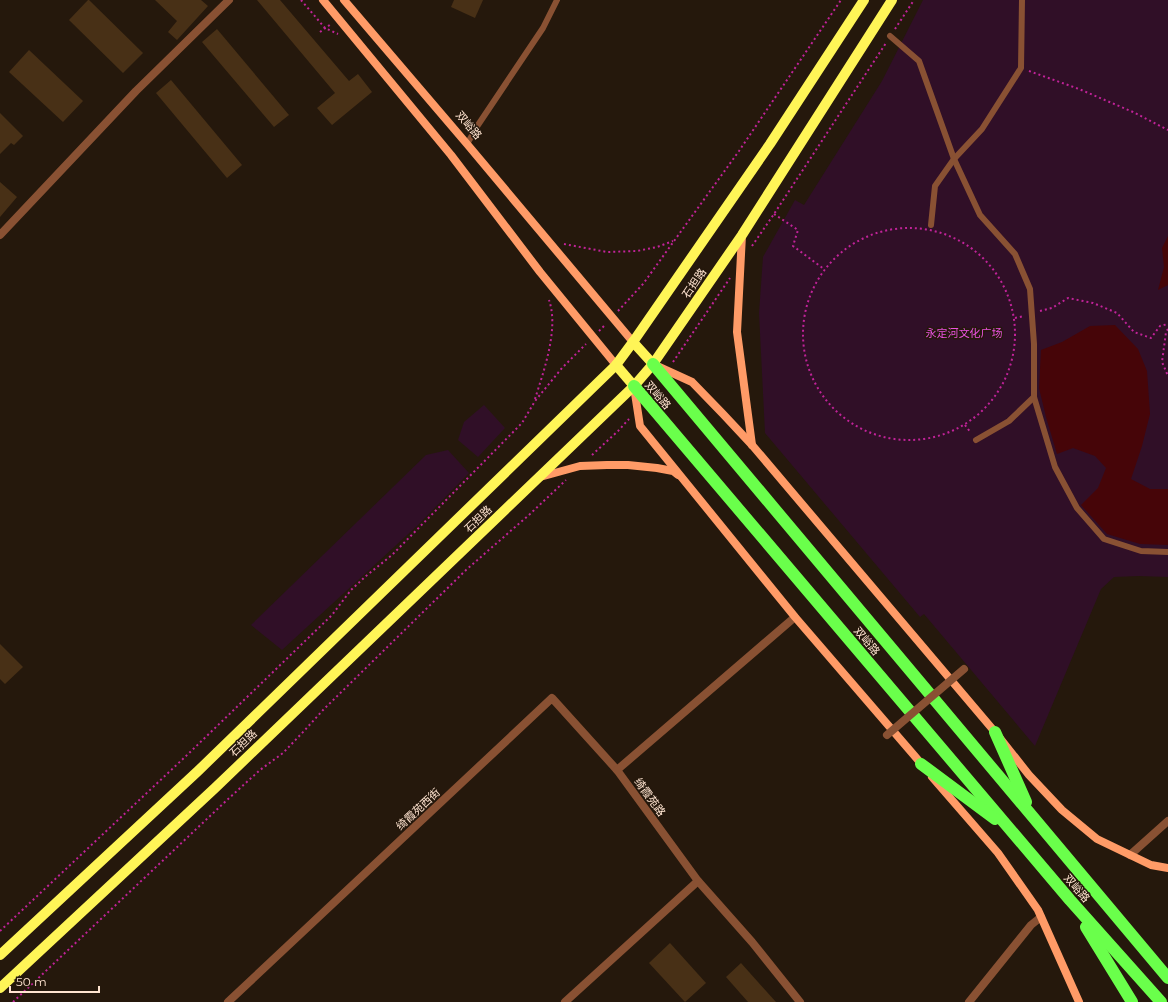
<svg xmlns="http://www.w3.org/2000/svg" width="1168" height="1002" font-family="Montserrat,'Noto Sans SC',sans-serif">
	<rect width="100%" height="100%" fill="#25180c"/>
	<g fill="#300f27">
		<path d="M923 0H1168V577L1139 576 1114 577 1101 589 1035 746 924 614 920 617 765 433 759 313 763 257 795 200 804 205 882 81Z"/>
		<path d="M484 405 505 428 478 457 458 440 464 422Z"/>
		<path d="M448 450 469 473 418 525 282 650 251 625 426 455Z"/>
	</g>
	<g fill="#460508">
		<path d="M1168 236V285L1158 290 1164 267 1162 248Z"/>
		<path d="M1115 325 1138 349 1147 371 1150 414 1142 446 1131 479 1150 489H1168V545L1140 544 1107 534 1081 505 1098 488 1106 468 1095 456 1073 448 1057 454 1046 417 1039 388 1041 350 1062 342 1090 326Z"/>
	</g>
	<g fill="#483016">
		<path d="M88 0H89L143 53 123 73 69 20Z"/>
		<path d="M155 0H201L208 6 177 40 168 32 177 21Z"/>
		<path d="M257 0H280L349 81 358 74 372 92 332 125 317 108 335 93Z"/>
		<path d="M454 0H483L475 18 451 7Z"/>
		<path d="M217 29 289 115 274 127 202 42Z"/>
		<path d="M29 50 83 101 63 122 9 72Z"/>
		<path d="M171 80 242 165 227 178 156 93Z"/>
		<path d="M0 113 23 136 14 145 11 143 0 154Z"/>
		<path d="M0 182 17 197 0 217Z"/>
		<path d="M0 644 23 667 5 684 0 679Z"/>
		<path d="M670 943 706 983 685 1002 649 963Z"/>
		<path d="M741 963 776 1002H748L726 977Z"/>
	</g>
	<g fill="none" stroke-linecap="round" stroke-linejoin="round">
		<g stroke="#c12399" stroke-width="2" stroke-dasharray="2 3" stroke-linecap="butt">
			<path d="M301 0 325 28 338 34"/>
			<path d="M895 29 914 0"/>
			<path d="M320 32 331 24"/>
			<path d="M1029 71 1079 89 1133 112 1168 130"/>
			<path d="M774 214 798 230 793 246 824 269"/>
			<circle cx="909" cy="334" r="106"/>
			<path d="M564 244 607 252 637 251 657 247 673 241"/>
			<path d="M752 246 774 214 886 43"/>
			<path d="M618 311 643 284 739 151 841 0"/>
			<path d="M1040 311 1052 308 1068 298 1093 303 1117 313 1134 332 1151 338 1160 326 1168 324"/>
			<path d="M1015 318 1024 316"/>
			<path d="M1168 329 1166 332 1162 362 1168 376"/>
			<path d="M599 331 606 324"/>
			<path d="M673 362 730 278"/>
			<path d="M535 399C544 370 559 329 549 300"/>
			<path d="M965 425 971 433"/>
			<path d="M592 455 618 431 629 419"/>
			<path d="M0 931 185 757 332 615 351 590 366 576 392 555 522 423 535 401 562 368 586 344"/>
			<path d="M13 1002 227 800 260 770 283 753 304 731 324 709 466 570 530 514 566 480"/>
		</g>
		<g stroke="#895133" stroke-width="6">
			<path d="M890 36 919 61 954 159 980 215 1015 254 1030 289 1034 344V397L1055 467 1077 508 1104 539 1141 551 1168 552"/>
			<path d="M467 144 478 125 543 28 557 0"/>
			<path d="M931 225 935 186 954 159 982 129 1021 68 1022 0"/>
			<path d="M976 440 1009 421 1034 397"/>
		</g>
		<g stroke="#895133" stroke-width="8">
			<path d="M0 235 136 91 229 0"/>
			<path d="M1130 855 1168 821"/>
			<path d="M698 881 752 942 800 1002"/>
			<path d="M228 1002 552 698 617 770"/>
			<path d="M565 1002 698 881 617 770 795 617"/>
			<path d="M969 1002 1031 925 1041 917"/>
		</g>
		<g stroke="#ff9b67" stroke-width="8">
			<path d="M323 0 451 155 540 272 616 365"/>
			<path d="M344 0 467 144 633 342"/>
			<path d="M742 235 737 332 752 445"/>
			<path d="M657 366 692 382 723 414 752 445 995 732 1029 775 1062 810 1097 839 1151 865 1168 868"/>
			<path d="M634 387 640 426 795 617 925 768"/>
			<path d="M540 477 580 466 607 465H628L657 468 673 471 678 475"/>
			<path d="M932 777 998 853 1038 910 1079 1002"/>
		</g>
		<g stroke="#fff557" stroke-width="10">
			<path d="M633 342 653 364"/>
			<path d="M616 365 634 386"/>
			<path d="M0 955 198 771 616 365 633 342 770 144 864 0"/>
			<path d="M0 988 215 788 634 386 653 364 742 235 892 0"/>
		</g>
		<g stroke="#6aff4b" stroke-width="12">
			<path d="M653 364 1168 978"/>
			<path d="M634 386 1070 900 1161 1002"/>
			<path d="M995 732 1026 802"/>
			<path d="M921 764 995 819"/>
			<path d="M1086 927 1132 1002"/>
		</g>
		<path stroke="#895133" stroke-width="8" d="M887 735 964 669"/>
	</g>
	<g text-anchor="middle" stroke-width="3" stroke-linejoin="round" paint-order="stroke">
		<g font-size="11" fill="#ffe4d0" stroke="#25180c">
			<text transform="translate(469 125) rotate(49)" y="4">双峪路</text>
			<text transform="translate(694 283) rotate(-56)" y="4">石担路</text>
			<text transform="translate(658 395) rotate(49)" y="4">双峪路</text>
			<text transform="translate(478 519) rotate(-44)" y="4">石担路</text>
			<text transform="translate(867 641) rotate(50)" y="4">双峪路</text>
			<text transform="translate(243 743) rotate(-44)" y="4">石担路</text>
			<text transform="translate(650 797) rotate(54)" y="4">绮霞苑路</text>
			<text transform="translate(418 809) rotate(-43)" y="4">绮霞苑西街</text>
			<text transform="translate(1077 888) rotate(49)" y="4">双峪路</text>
		</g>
		<g font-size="11" fill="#eb51e1" stroke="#25180c">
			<text x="964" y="337">永定河文化广场</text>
		</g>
	</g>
	<path d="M10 986v6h89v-6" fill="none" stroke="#ffe4d0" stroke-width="2"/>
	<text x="16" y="986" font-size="12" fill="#ffe4d0" stroke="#25180c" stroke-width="3" paint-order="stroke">50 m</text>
</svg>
